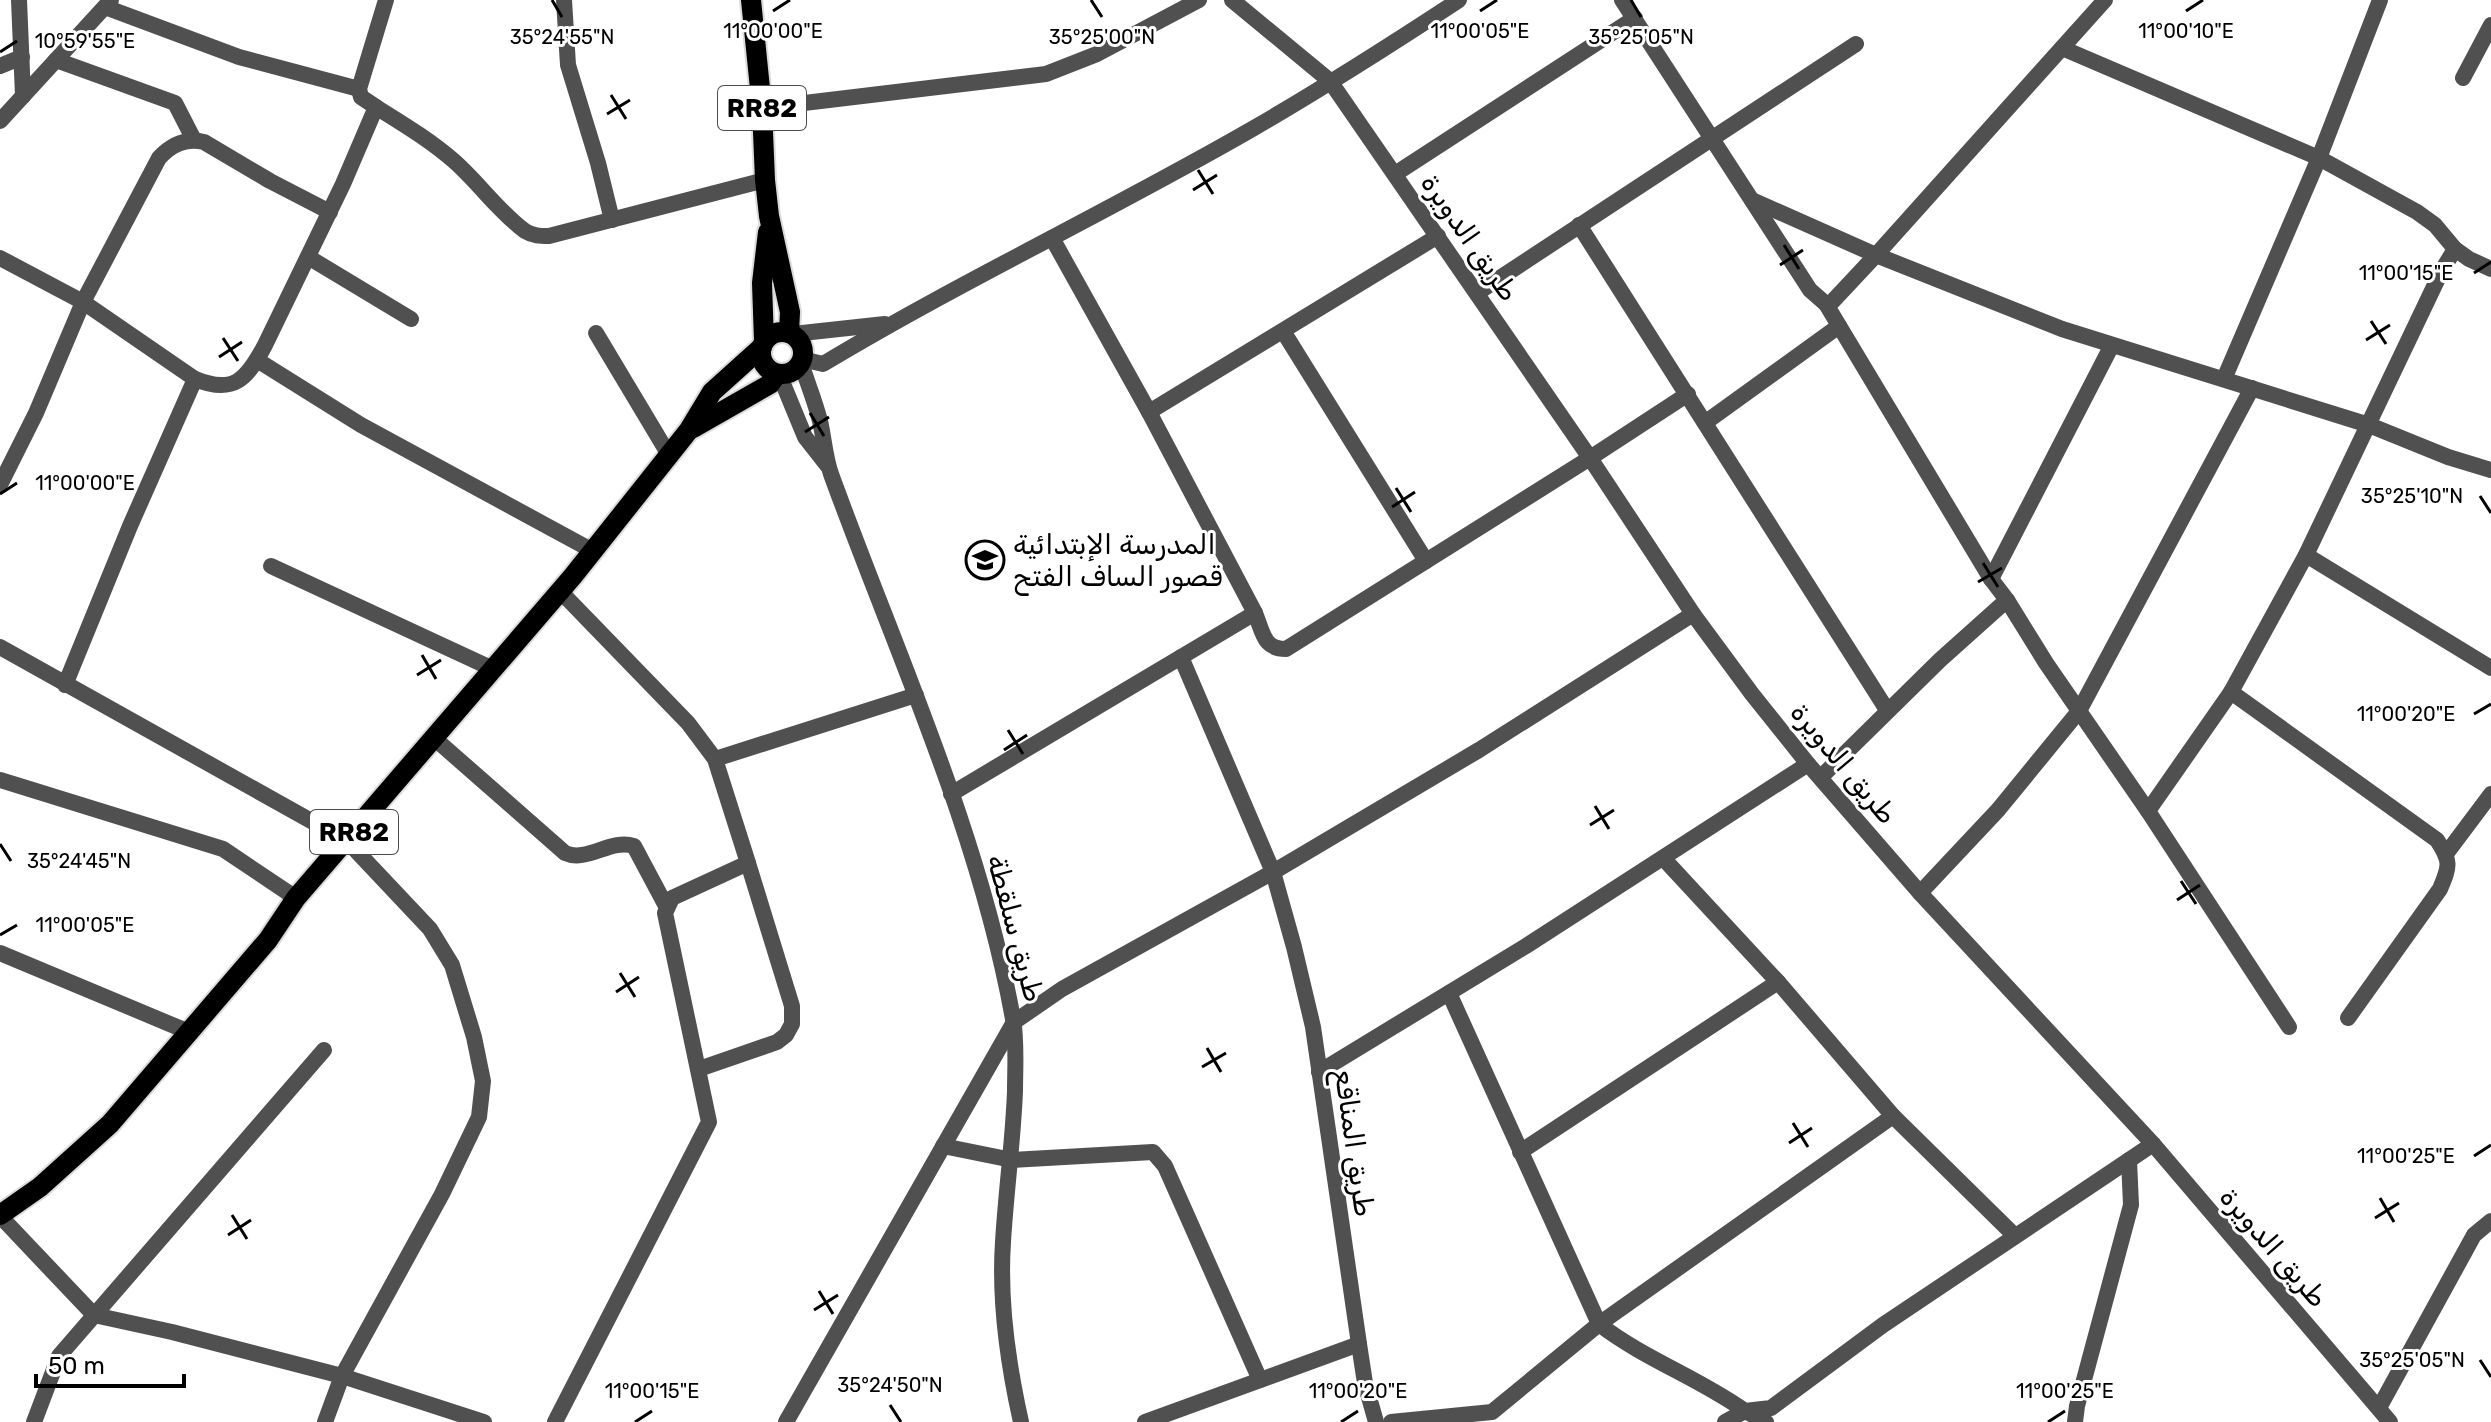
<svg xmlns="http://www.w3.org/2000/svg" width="2491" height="1422" font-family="Rubik,Cairo,sans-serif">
	<rect width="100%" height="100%" fill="#fff"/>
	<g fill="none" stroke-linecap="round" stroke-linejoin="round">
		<defs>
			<g id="primary">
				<path d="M751 0 762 108 765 180 769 216 790 312 789 333"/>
				<circle cx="782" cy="353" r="21"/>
				<path d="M764 341 762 283 768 232"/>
				<path d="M693 428 770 384 777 374"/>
				<path d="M0 1215 40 1187 110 1124 268 940 296 898 573 576 689 430 712 392 762 347"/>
			</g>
		</defs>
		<use href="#primary" stroke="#dbdbdb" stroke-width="24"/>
		<g stroke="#505050" stroke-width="16">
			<path d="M19 0 23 96"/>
			<path d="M564 0 568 65 598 163 612 220"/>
			<path d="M1232 0 1330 81"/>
			<path d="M1622 0 1810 290 1826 304 1832 302 1876 255 2062 329 2369 425 2448 457 2491 470"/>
			<path d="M2380 0 2319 158 2417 212 2435 225 2455 249"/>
			<path d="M105 7 239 57 359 89"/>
			<path d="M2062 48 2319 158 2224 379"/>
			<path d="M56 60 175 103 194 140"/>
			<path d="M0 66 22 57"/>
			<path d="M2463 78 2491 25"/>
			<path d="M376 107C403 124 430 140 454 161 478 182 499 212 525 231 533 236 540 236 549 236L765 180"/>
			<path d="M762 108 1046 74 1097 54 1199 0"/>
			<path d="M0 121 111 0"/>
			<path d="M1395 174 1635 18"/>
			<path d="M1752 200 1876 255 2105 0"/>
			<path d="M1579 225 1887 710"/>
			<path d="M1052 238 1149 412 1438 236"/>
			<path d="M308 257 411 319"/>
			<path d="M0 258 83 302 195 379 130 526 65 685"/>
			<path d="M1477 293 1856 44"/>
			<path d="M1826 304 1991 579 2007 600"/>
			<path d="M1283 331 1426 561"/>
			<path d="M596 333 669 455"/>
			<path d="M257 360 361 425 593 551"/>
			<path d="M195 379C234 395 247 379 265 345L343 184 376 107 361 97 359 89 386 0"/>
			<path d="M1149 412 1255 613C1263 632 1263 649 1286 649L1590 458 1688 394"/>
			<path d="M1706 422 1839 326"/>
			<path d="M0 485 36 413 83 302 159 158C172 144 186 138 204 142L270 181 330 212"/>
			<path d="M2306 555 2491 668"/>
			<path d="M271 566 493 669"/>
			<path d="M1991 579 2112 345"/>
			<path d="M0 647 347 841 430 929 452 965 474 1037 483 1081 479 1117 442 1194 342 1376 325 1422"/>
			<path d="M1181 657 1273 872 1294 947 1313 1027 1359 1344 1365 1383 1376 1422"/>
			<path d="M2231 692 2437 840C2451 861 2450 866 2440 889L2348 1018"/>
			<path d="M434 738 565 853C587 863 611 838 634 846L666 906"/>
			<path d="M715 759 916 695"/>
			<path d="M1821 777 1940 660 2007 600 2046 663 2148 811 2231 692 2306 555 2441 272 2455 249 2469 259 2491 269"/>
			<path d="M0 780 223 849 296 898"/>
			<path d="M951 794 1255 613"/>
			<path d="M2148 811 2289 1027"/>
			<path d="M2446 854 2491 794"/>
			<path d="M1663 858 1778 982 1893 1116 2014 1235"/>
			<path d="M1920 893 1998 810 2079 711 2252 388"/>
			<path d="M0 953 189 1032"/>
			<path d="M1449 993 1599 1324C1644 1359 1699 1378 1745 1411L1771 1408 1883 1325 2153 1144"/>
			<path d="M699 1069 777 1042 786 1035 792 1024V1006L748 863"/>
			<path d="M1319 1072 1526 946 1808 764"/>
			<path d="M943 1146 1012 1160 1153 1152 1165 1166 1260 1380"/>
			<path d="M1520 1152 1778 982"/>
			<path d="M0 1216 94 1315 172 1332 342 1376 484 1422"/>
			<path d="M2379 1408 2474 1235 2491 1221"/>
			<path d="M34 1422 59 1356 324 1050"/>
			<path d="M555 1422 709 1122 665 913 672 898 748 863 715 759 688 723 560 591"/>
			<path d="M786 1422 1014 1022 1062 989 1273 872 1479 750 1693 614"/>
			<path d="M1145 1422 1359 1344"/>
			<path d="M1391 1422 1492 1412 1599 1324 1893 1116"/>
			<path d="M1725 1422 1745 1411 1766 1422"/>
			<path d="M2075 1422 2077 1406 2131 1205 2129 1160"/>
		</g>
		<g stroke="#505050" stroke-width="16">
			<path d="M1330 81 1590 458 1693 614 1752 694 1808 764 1920 893 2153 1144 2390 1422"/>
			<path d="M793 334 885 324"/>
			<path d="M802 359 823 364C963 280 1112 210 1254 128 1323 88 1392 44 1459 0"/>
			<path d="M801 363C807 382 815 401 820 421 824 438 825 457 831 474 896 653 979 830 1013 1019 1017 1042 1015 1068 1015 1091 1013 1142 1006 1191 1003 1242 999 1301 1008 1364 1021 1422"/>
			<path d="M779 374 805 437 827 465"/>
		</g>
		<use href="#primary" stroke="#000" stroke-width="20"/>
	</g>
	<path fill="none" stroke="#000" stroke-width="3" d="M552 0 562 17M1091 0 1102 17M1631 0 1641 17M773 11 790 0M1480 11 1497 0M2186 11 2203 0M0 52 17 41M611 95 626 119M607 114 630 100M1198 170 1213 194M1193 190 1217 175M1784 245 1799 269M1780 265 1803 250M2474 273 2491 262M2371 321 2386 344M223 338 238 361M2366 340 2390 325M219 357 242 342M810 413 824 436M805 432 829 417M1396 488 1411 512M0 494 17 483M2480 496 2491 513M1392 507 1415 492M1983 563 1998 587M1978 582 2002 568M422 655 436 679M417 675 441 660M2474 714 2491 704M1008 730 1023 754M1004 750 1027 735M1595 806 1609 829M1590 825 1614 810M0 844 11 861M2181 881 2196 904M2177 900 2200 885M0 935 17 925M620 973 635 997M616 992 639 977M1207 1048 1221 1072M1202 1067 1226 1053M1793 1123 1808 1147M1789 1143 1812 1128M2474 1156 2491 1145M2380 1198 2394 1222M232 1215 247 1239M2375 1218 2399 1203M228 1235 251 1220M819 1291 833 1314M814 1310 838 1295M2480 1360 2491 1377M890 1405 901 1422M635 1422 652 1411M1341 1422 1358 1411M2048 1422 2065 1411"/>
	<defs>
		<symbol id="school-ring" viewBox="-11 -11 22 22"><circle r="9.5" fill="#fff" stroke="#000" stroke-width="1.5"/><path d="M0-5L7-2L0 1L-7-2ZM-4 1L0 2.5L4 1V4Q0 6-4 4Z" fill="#000"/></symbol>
	</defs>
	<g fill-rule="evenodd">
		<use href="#school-ring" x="963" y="538" width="44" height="44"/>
	</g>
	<g text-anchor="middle" stroke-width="6" stroke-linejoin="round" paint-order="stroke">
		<g fill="#fff" stroke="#4c4c4c" stroke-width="2">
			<rect x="718" y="86" width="88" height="44" rx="6"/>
			<rect x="310" y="810" width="88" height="44" rx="6"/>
		</g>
		<g font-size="26" font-weight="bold" fill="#000">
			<text x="762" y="117">RR82</text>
			<text x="354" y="841">RR82</text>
		</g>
		<g font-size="28" fill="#000" stroke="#fff">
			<text transform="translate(1470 237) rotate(55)" y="10">طريق الدويرة</text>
			<text transform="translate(1844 763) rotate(50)" y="10">طريق الدويرة</text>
			<text transform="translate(1016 928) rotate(75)" y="10">طريق سلقطة</text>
			<text transform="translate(1355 1143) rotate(82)" y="10">طريق المناقع</text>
			<text transform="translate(2274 1247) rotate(49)" y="10">طريق الدويرة</text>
		</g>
		<g font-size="28" fill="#000" stroke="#fff" text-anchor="start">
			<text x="1013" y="554">المدرسة الإبتدائية<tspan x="1013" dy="32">قصور الساف الفتح</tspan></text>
		</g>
	</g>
	<g font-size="20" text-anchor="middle" fill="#000" stroke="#fff" stroke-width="6" stroke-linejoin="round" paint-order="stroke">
		<text x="2186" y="38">11°00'10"E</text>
		<text x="773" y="38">11°00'00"E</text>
		<text x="1480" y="38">11°00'05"E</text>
		<text x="562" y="44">35°24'55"N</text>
		<text x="1102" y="44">35°25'00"N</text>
		<text x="1641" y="44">35°25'05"N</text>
		<text x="85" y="48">10°59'55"E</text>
		<text x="2406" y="280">11°00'15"E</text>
		<text x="85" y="490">11°00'00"E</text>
		<text x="2412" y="503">35°25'10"N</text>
		<text x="2406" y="721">11°00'20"E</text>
		<text x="79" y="868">35°24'45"N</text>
		<text x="85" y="932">11°00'05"E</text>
		<text x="2406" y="1163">11°00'25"E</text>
		<text x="2412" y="1367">35°25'05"N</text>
		<text x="890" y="1392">35°24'50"N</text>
		<text x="652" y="1398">11°00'15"E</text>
		<text x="1358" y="1398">11°00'20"E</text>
		<text x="2065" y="1398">11°00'25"E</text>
	</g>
	<path d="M36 1374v12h148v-12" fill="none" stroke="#000000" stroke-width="4"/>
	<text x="48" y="1374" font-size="24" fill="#000000" stroke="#ffffff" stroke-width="6" paint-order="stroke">50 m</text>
</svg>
